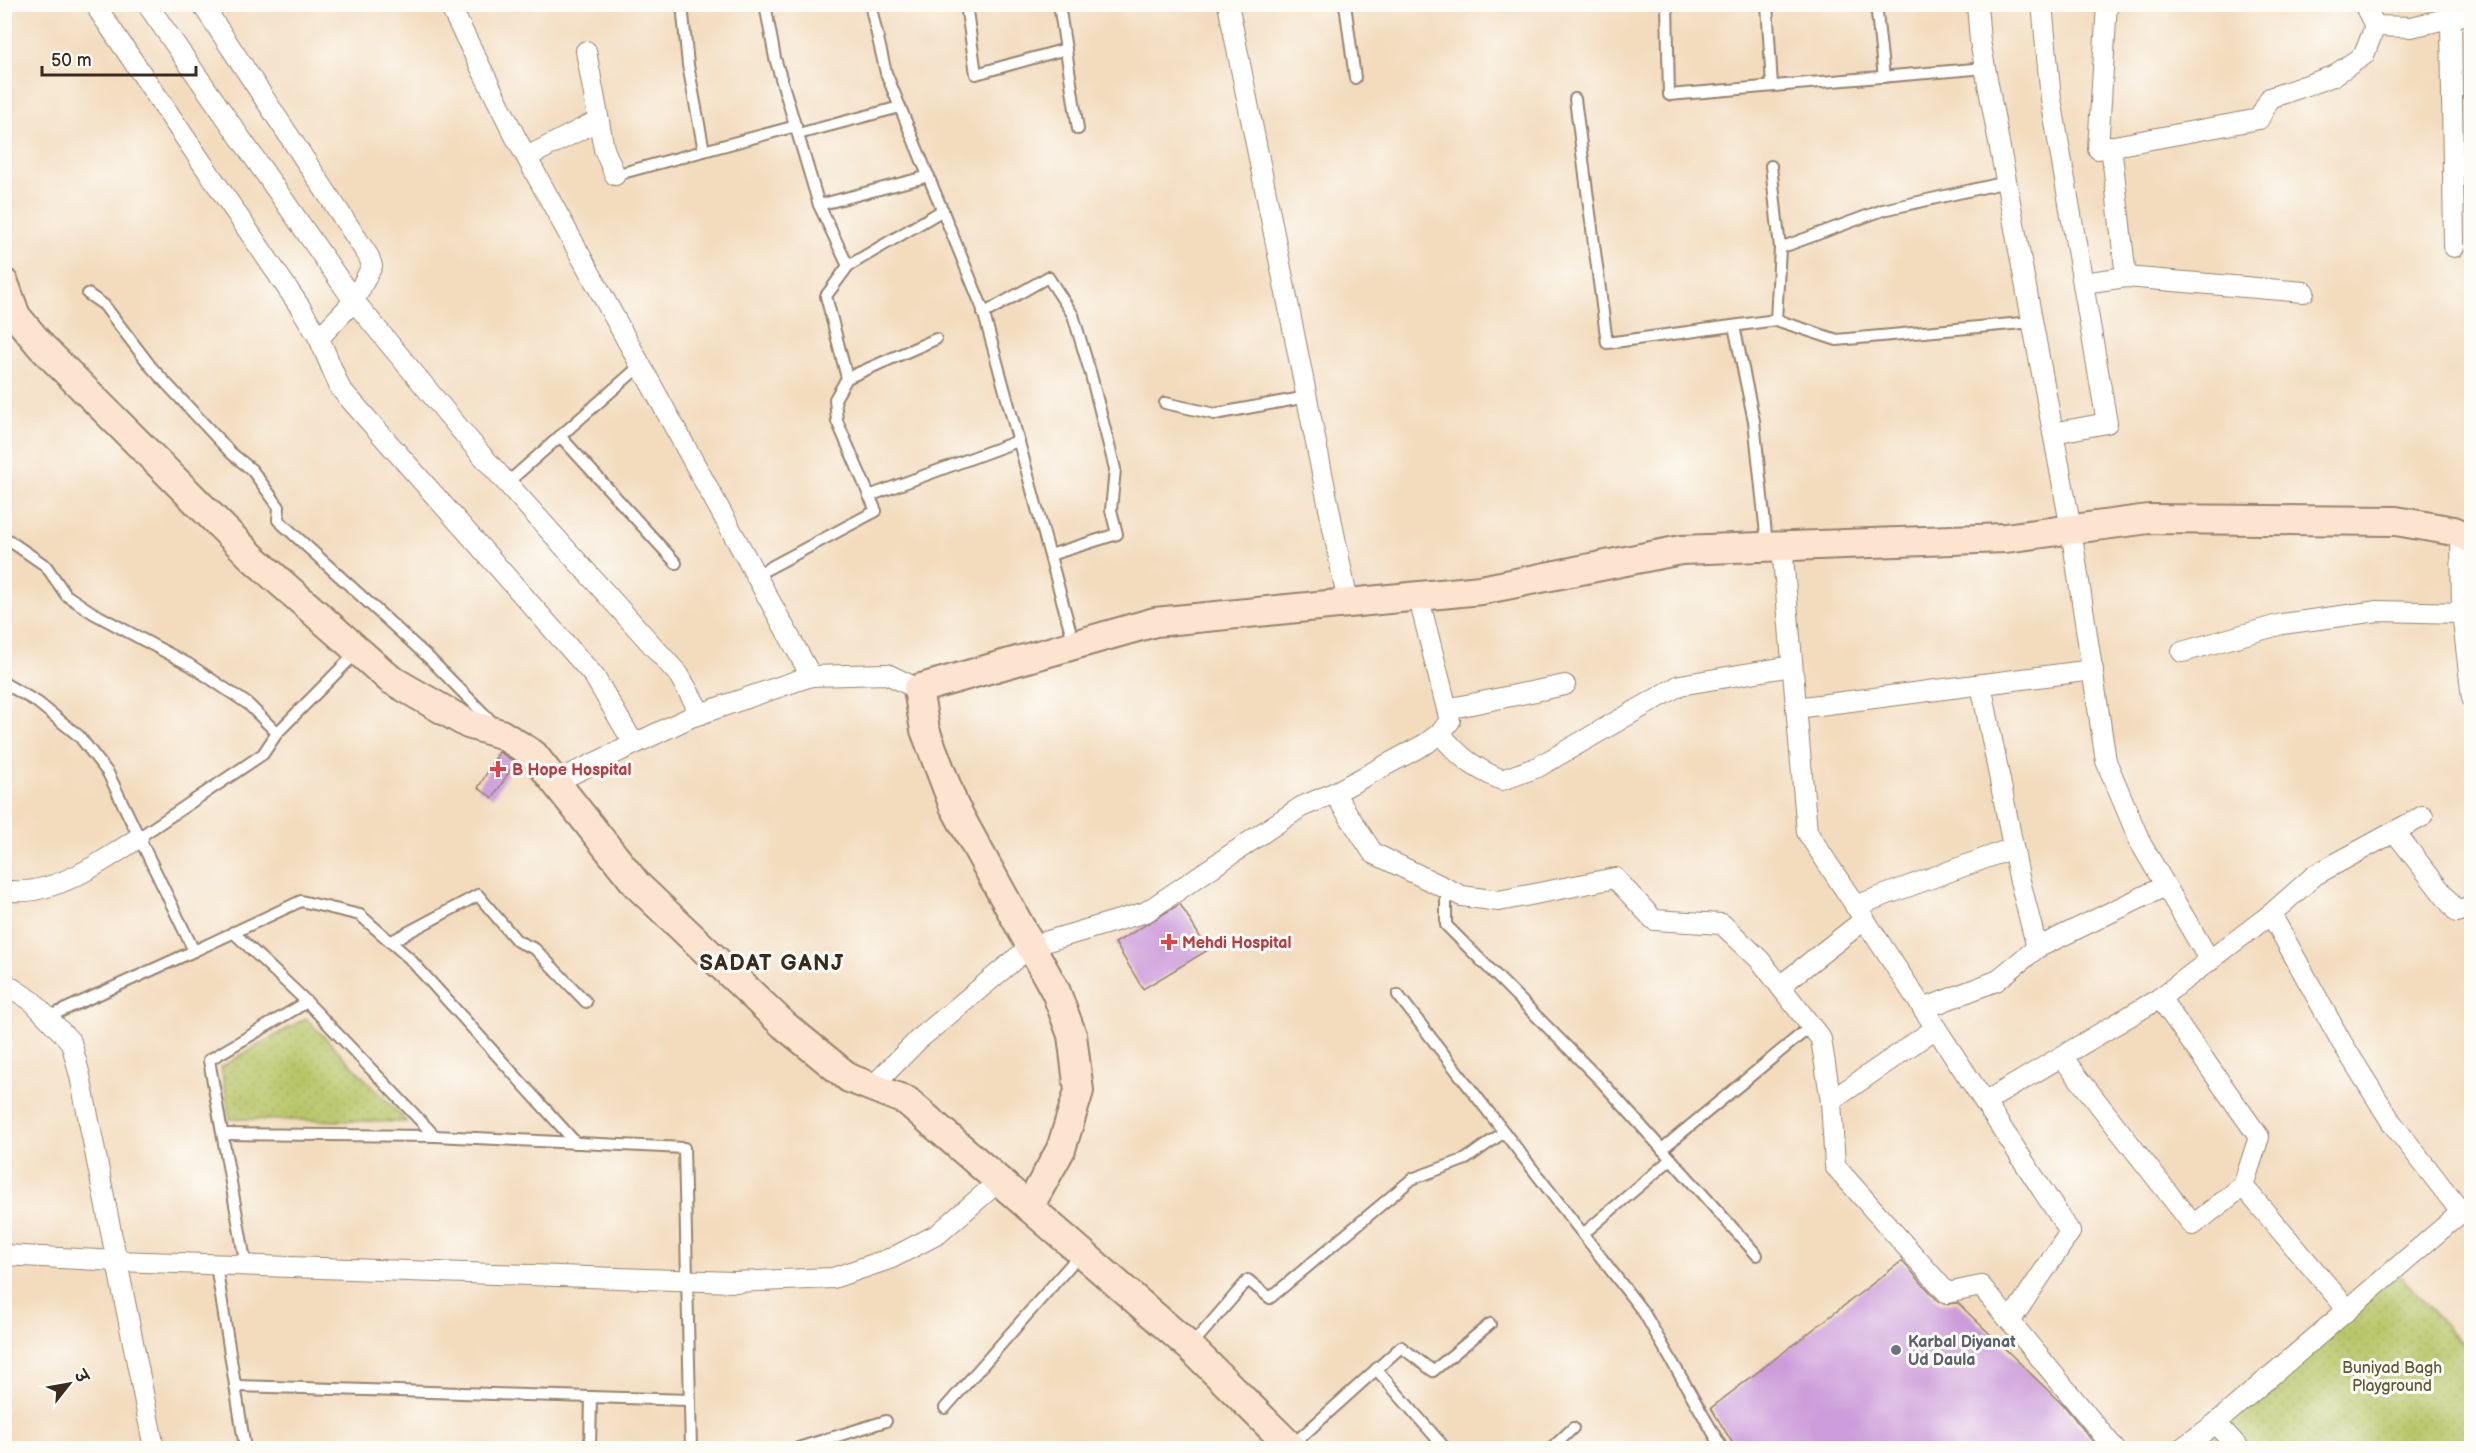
<svg xmlns="http://www.w3.org/2000/svg" width="2476" height="1453" font-family="'Balsamiq Sans','Playpen Sans Deva',sans-serif">
	<defs>
		<pattern id="park-dots" width="8" height="8" patternUnits="userSpaceOnUse" patternTransform="scale(1.5)"><rect width="8" height="8" fill="#b8c669"/><path d="M2 2h.1M6 6h.1" fill="none" stroke="#9faa5b" stroke-width="1.8" stroke-linecap="round"/></pattern>
	</defs>
	<rect width="100%" height="100%" fill="#fdfcf7"/>
	<filter id="ink" filterUnits="userSpaceOnUse"><feTurbulence type="fractalNoise" baseFrequency=".0167" numOctaves="2"/><feDisplacementMap in="SourceGraphic" scale="12" xChannelSelector="R" yChannelSelector="G"/><feConvolveMatrix kernelMatrix="1 2 1 2 8 2 1 2 1" color-interpolation-filters="sRGB"/></filter>
	<filter id="wash" filterUnits="userSpaceOnUse"><feTurbulence type="fractalNoise" baseFrequency=".008" numOctaves="4" result="noise"/><feDisplacementMap in="SourceGraphic" scale="24" xChannelSelector="R" yChannelSelector="G"/><feGaussianBlur stdDeviation="1.35" result="paint"/><feColorMatrix in="noise" values="0 0 0 0 0 0 0 0 0 0 0 0 0 0 0 0 0 1.4 0 .05"/><feComposite in="paint" operator="in"/></filter>
	<g filter="url(#wash)">
		<rect width="100%" height="100%" fill="#f3dcbe"/>
		<g fill="url(#park-dots)" stroke="#7a7844" stroke-width="1.5">
			<path d="M306 1018 407 1122 230 1119 221 1067Z"/>
			<path d="M2399 1274 2471 1354V1448H2195Z"/>
		</g>
		<g id="blocks">
			<g fill="#cc9bda">
				<path d="M499 752 515 762 493 798 478 788Z"/>
				<path d="M1180 904 1208 950 1143 989 1115 943Z"/>
				<path d="M1902 1261 1938 1301 1944 1304 1958 1303 2066 1408 2099 1449H1736L1711 1408Z"/>
			</g>
		</g>
	</g>
	<g filter="url(#ink)">
		<use href="#blocks" fill-opacity="0" stroke="#97836e" stroke-width="1.5"/>
		<g fill="none" stroke-linecap="round" stroke-linejoin="round">
			<defs>
				<g id="lane">
					<path d="M682 4 688 65 704 151"/>
					<path d="M765 4 775 58 819 205 848 266"/>
					<path d="M870 4 886 73 982 307 1074 644"/>
					<path d="M966 4 976 74 1066 49"/>
					<path d="M1059 4 1078 129"/>
					<path d="M1345 4 1355 78"/>
					<path d="M1667 4 1669 95 1986 68"/>
					<path d="M1767 4 1772 86"/>
					<path d="M1876 4 1884 77"/>
					<path d="M1575 99 1607 343 1776 320 1837 340 2033 322"/>
					<path d="M798 134 900 107"/>
					<path d="M1771 166 1780 248 1776 320"/>
					<path d="M615 175 796 126"/>
					<path d="M819 205 929 176"/>
					<path d="M1780 248 1883 210 2007 182"/>
					<path d="M88 294 104 305 152 368 231 453 252 470 279 507 278 520 429 658 494 724"/>
					<path d="M983 314 1048 277 1073 315 1091 375 1115 469 1111 510 1117 534 1050 555"/>
					<path d="M1734 326 1754 421 1767 544"/>
					<path d="M847 378 936 339"/>
					<path d="M1165 403 1215 414 1307 397"/>
					<path d="M560 436 676 563"/>
					<path d="M507 483 641 365"/>
					<path d="M869 496 1018 441"/>
					<path d="M4 537 46 566 66 595 93 613 190 665 248 704 277 733"/>
					<path d="M756 575 876 511 837 421 835 399 847 378 826 296 848 266 943 210"/>
					<path d="M4 683 37 702 79 736 108 773 194 951 301 901 360 915 409 958 576 1143"/>
					<path d="M138 838 263 754 277 733 358 651"/>
					<path d="M1446 888V925L1601 1081 1757 1255"/>
					<path d="M233 932 307 1002 435 1136"/>
					<path d="M390 942 478 895 517 941 535 949 586 1002"/>
					<path d="M1398 995 1644 1313 1722 1448"/>
					<path d="M48 1017 194 951"/>
					<path d="M223 1134 435 1136 684 1148 691 1448"/>
					<path d="M1662 1149 1811 1026"/>
					<path d="M1583 1234 1671 1159"/>
					<path d="M216 1265 245 1448"/>
					<path d="M246 1266 209 1060 307 1002"/>
					<path d="M1190 1347 1248 1280 1270 1298 1412 1179 1466 1159 1504 1132"/>
					<path d="M1376 1369 1445 1448"/>
					<path d="M235 1386 689 1400"/>
					<path d="M945 1408 1081 1253"/>
					<path d="M1290 1447 1401 1347 1433 1371 1490 1324"/>
					<path d="M590 1448 591 1397"/>
					<path d="M798 1448 886 1421"/>
					<path d="M1552 1448 1573 1428"/>
				</g>
				<g id="street">
					<path d="M101 4 99 11 300 307 319 338 340 388 594 676 634 744"/>
					<path d="M147 4 354 301 479 452 679 675 701 714"/>
					<path d="M202 4 369 257 372 266 354 301 319 338"/>
					<path d="M449 4 516 138 811 676"/>
					<path d="M1228 4 1348 603"/>
					<path d="M1977 4 1980 41 2071 529 2106 761 2141 844 2210 961"/>
					<path d="M2042 4 2051 99 2107 423 2053 433"/>
					<path d="M2107 4 2098 149 2259 119 2270 98 2333 76 2364 55 2375 26 2364 4"/>
					<path d="M2451 18 2454 247"/>
					<path d="M2375 26 2411 27 2472 13"/>
					<path d="M586 51 604 149 615 175"/>
					<path d="M2111 146 2126 277"/>
					<path d="M527 157 599 120"/>
					<path d="M2083 283 2126 277 2304 292"/>
					<path d="M2461 534 2462 613 2472 698"/>
					<path d="M1782 546 1807 832 2070 1232 2011 1320"/>
					<path d="M2182 652 2282 624 2378 611 2462 613"/>
					<path d="M1981 684 2019 877 2037 948"/>
					<path d="M1796 708 2093 670"/>
					<path d="M1447 709 1565 685"/>
					<path d="M1440 733C1459 757 1474 768 1502 780L1538 767 1680 685 1792 666"/>
					<path d="M555 782 691 717 811 676 887 674 918 689"/>
					<path d="M1334 793 1373 853 1462 896 1499 901 1615 878 1654 920 1722 924 1760 960 1821 1039 1831 1101 1835 1166 1947 1293 1981 1286 2114 1448"/>
					<path d="M2395 832 2457 912 2472 905"/>
					<path d="M4 890C49 899 103 862 138 838"/>
					<path d="M1855 906 2013 848"/>
					<path d="M2271 914 2342 1043 2392 1123 2461 1212"/>
					<path d="M4 983 32 1001 71 1042 80 1076 154 1448"/>
					<path d="M1780 986 1864 920"/>
					<path d="M1923 1009 1996 981 2037 948 2165 886"/>
					<path d="M2062 1057 2193 1225 2243 1186 2259 1137 2160 998"/>
					<path d="M872 1087 918 1040 1031 946 1146 912 1301 807 1334 793 1427 743 1440 733 1450 721 1418 595"/>
					<path d="M1831 1101 1936 1028"/>
					<path d="M1985 1102 2160 998 2271 914 2315 875 2423 816"/>
					<path d="M2243 1186 2348 1310"/>
					<path d="M4 1255 117 1261 733 1282 833 1278 892 1258 938 1234 999 1181"/>
					<path d="M2216 1423 2239 1448"/>
					<path d="M2182 1448 2216 1423 2472 1203"/>
				</g>
				<g id="secondary">
					<path d="M4 283 16 316 41 346 253 558 390 679 468 724 501 734 533 754 637 885 784 1025 849 1078 907 1101 1190 1347 1292 1448"/>
					<path d="M1029 1207 1061 1149 1079 1091 1072 1035 1056 992 954 806 925 730 918 689 1155 622 1481 590 1681 550 2005 538 2149 519 2396 521 2454 531 2472 539"/>
				</g>
			</defs>
			<use href="#lane" stroke="#97836e" stroke-width="14"/>
			<use href="#street" stroke="#97836e" stroke-width="22"/>
			<use href="#secondary" stroke="#97836e" stroke-width="32"/>
			<use href="#lane" stroke="#fff" stroke-width="10"/>
			<use href="#street" stroke="#fff" stroke-width="20"/>
			<use href="#secondary" stroke="#fde4d0" stroke-width="28"/>
		</g>
	</g>
	<g fill="#e0444e" stroke="#fdfcf7" stroke-width="2">
		<path d="M495 760h6v6h6v6h-6v6h-6v-6h-6v-6h6z"/>
		<path d="M1166 933h6v6h6v6h-6v6h-6v-6h-6v-6h6z"/>
	</g>
	<circle fill="#6b7280" stroke="#fdfcf7" stroke-width="2" cx="1896" cy="1350" r="6"/>
	<g text-anchor="middle" stroke-width="6" stroke-linejoin="round" paint-order="stroke">
		<g font-size="16" font-weight="bold" fill="#be3a42" stroke="#fdfcf7" text-anchor="start">
			<text x="512" y="775">B Hope Hospital</text>
			<text x="1182" y="948">Mehdi Hospital</text>
		</g>
		<g font-size="16" font-weight="bold" fill="#5b616d" stroke="#fdfcf7" text-anchor="start">
			<text x="1908" y="1347">Karbal Diyanat<tspan x="1908" dy="18">Ud Daula</tspan></text>
		</g>
		<g font-size="16" fill="#605934" stroke="#fdfcf7">
			<text x="2392" y="1373">Buniyad Bagh<tspan x="2392" dy="18">Playground</tspan></text>
		</g>
		<g font-size="22" font-weight="bold" letter-spacing="1.5" fill="#3b2a1e" stroke="#fdfcf7">
			<text x="772" y="970">SADAT GANJ</text>
		</g>
	</g>
	<rect width="2476" height="1453" fill="none" stroke="#fdfcf7" stroke-width="24"/>
	<g transform="translate(69 1384) rotate(59)" stroke="#fdfcf7" stroke-width="4.5" paint-order="stroke">
	<path d="M0-4.5L10 22L0 15L-10 22Z" fill="#3b2a1e"/>
	<text y="-9" font-size="16" font-weight="bold" text-anchor="middle" fill="#3b2a1e">उ</text>
	</g>
	<path d="M42 66v9h154v-9" fill="none" stroke="#3b2a1e" stroke-width="3"/>
	<text x="51" y="66" font-size="18" fill="#3b2a1e" stroke="#fdfcf7" stroke-width="4.5" paint-order="stroke">50 m</text>
</svg>
